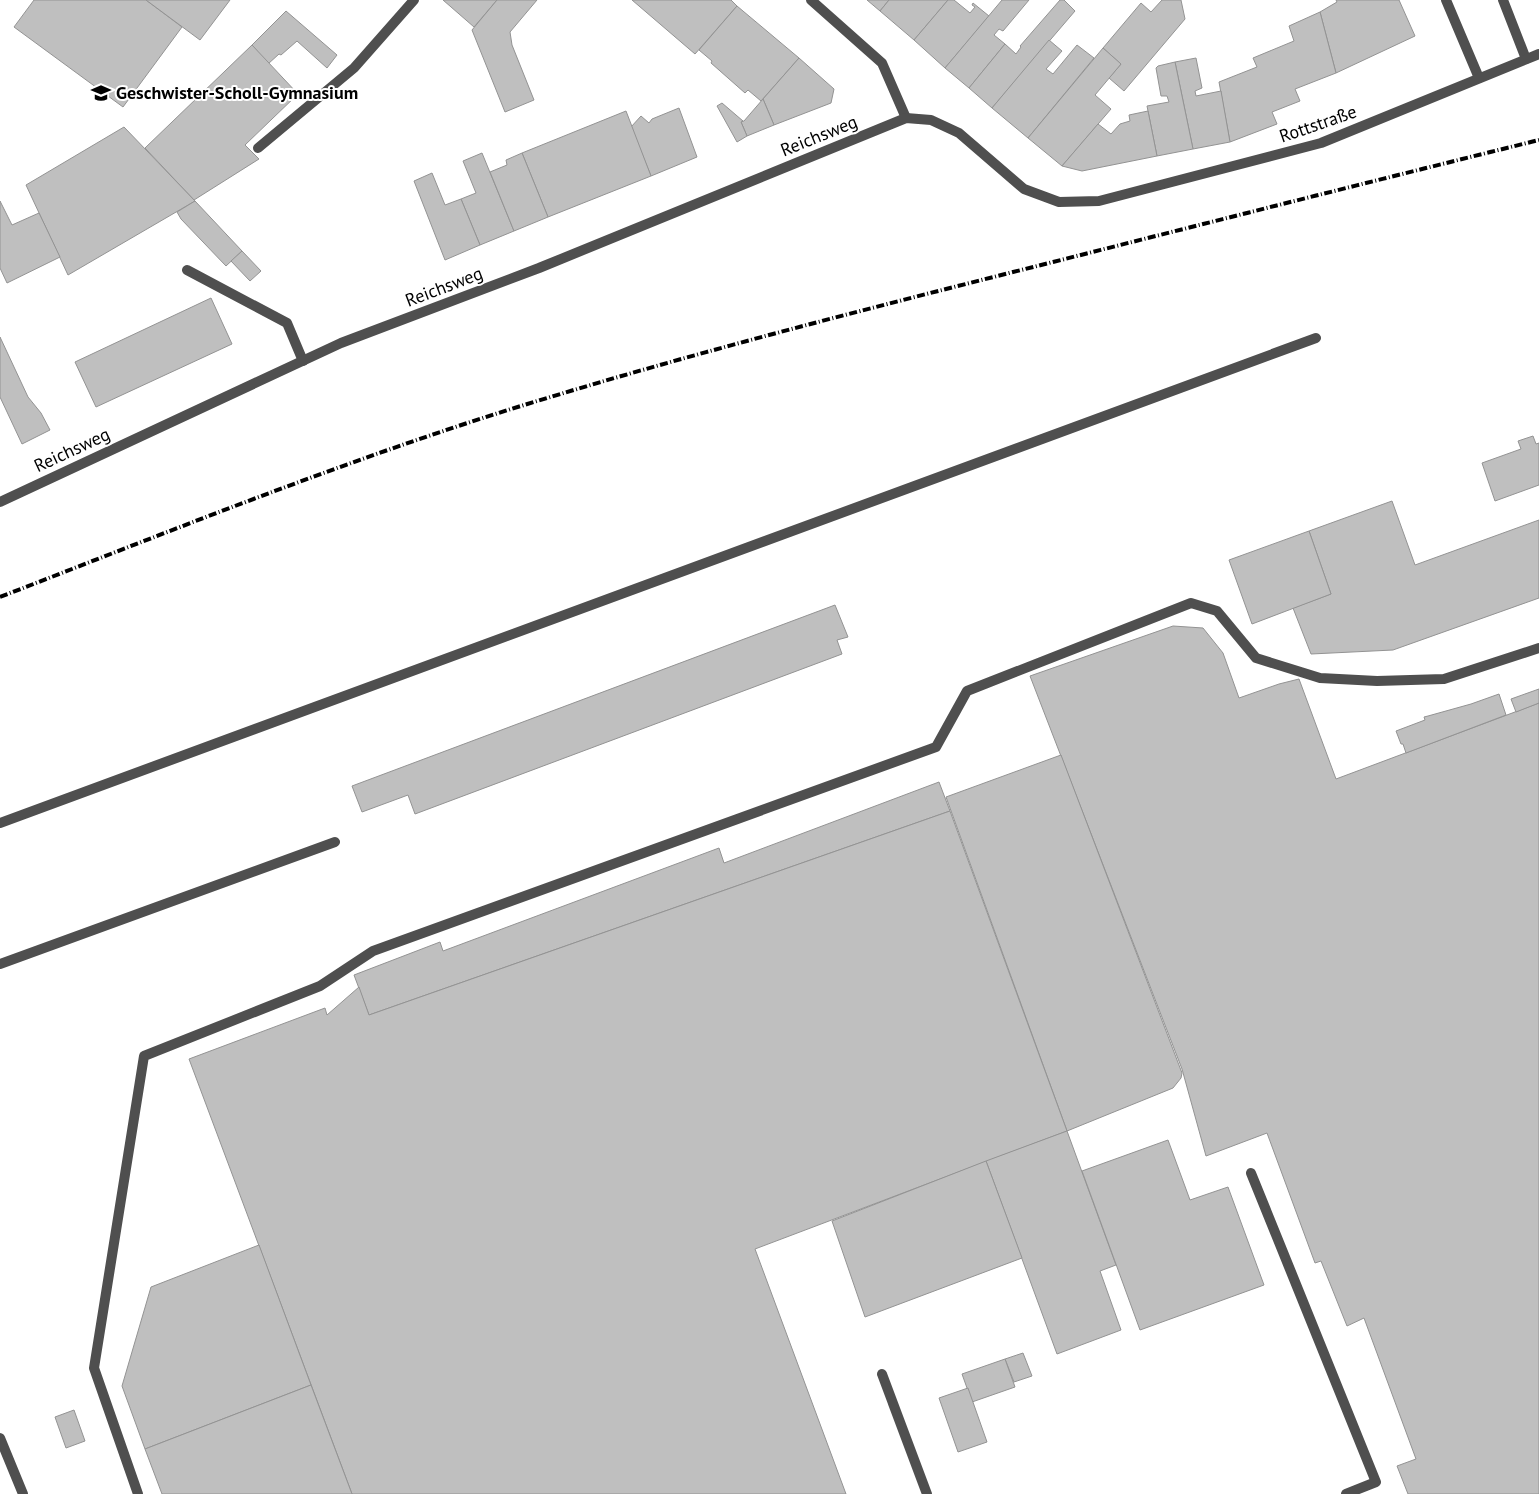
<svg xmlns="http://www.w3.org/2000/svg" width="1539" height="1494" font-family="'PT Sans',sans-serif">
	<rect width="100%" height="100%" fill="#fff"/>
	<g fill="#bfbfbf" stroke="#939393">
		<path d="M34 0H146L182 27 123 107 14 27Z"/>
		<path d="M146 0H230L200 40Z"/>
		<path d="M443 0H497L474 27Z"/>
		<path d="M497 0H537L510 32 512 45 534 100 505 112 472 30Z"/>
		<path d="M632 0H731L737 6 695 54Z"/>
		<path d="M867 0H889L880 11Z"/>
		<path d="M889 0H948L914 40 880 11Z"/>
		<path d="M948 0H954L970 13 975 7 972 5 973 3 989 16 945 68 914 40Z"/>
		<path d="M1002 0H1029L1003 31 999 29 994 35 1005 44 969 88 945 68Z"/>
		<path d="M1060 0H1064L1075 11 992 108 969 88 1005 44 1016 54 1021 47 1020 46Z"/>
		<path d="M1162 0H1181L1185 19 1124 91 1109 78 1121 64 1103 48 1141 3 1151 12Z"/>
		<path d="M1336 0H1399L1415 36 1336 73 1320 12 1337 2Z"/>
		<path d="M737 6 799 58 761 101 748 90 745 93 711 63 712 61 699 50Z"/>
		<path d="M286 11 337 55 327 68 297 41 281 55 279 54 268 64 252 45Z"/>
		<path d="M1320 12 1336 73 1295 89 1300 101 1272 112 1277 124 1230 142 1219 82 1257 67 1253 58 1294 41 1289 26Z"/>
		<path d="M1049 40 1062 51 1046 69 1053 74 1077 45 1094 58 1028 138 992 108Z"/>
		<path d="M252 45 298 94 245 145 259 159 194 200 145 148Z"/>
		<path d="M1103 48 1121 64 1095 95 1111 109 1062 166 1028 138Z"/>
		<path d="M799 58 834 89 831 103 774 125 763 99Z"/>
		<path d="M1196 58 1202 88 1195 91 1196 96 1221 91 1230 142 1193 149 1175 62Z"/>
		<path d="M1175 62 1193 149 1157 156 1147 106 1169 102 1167 96H1161L1156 68 1158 66Z"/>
		<path d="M763 99 774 125 747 136 741 122 744 121Z"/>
		<path d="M722 103 743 121 741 122 747 136 737 142 717 106Z"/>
		<path d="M679 108 697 157 651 176 631 127 641 116 649 123 652 119Z"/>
		<path d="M626 111 651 176 548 217 522 153Z"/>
		<path d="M1148 111 1157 156 1082 171 1062 166 1098 124 1111 134 1120 124 1130 121 1129 115Z"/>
		<path d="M124 127 195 201 68 275 26 185Z"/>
		<path d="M482 153 514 231 480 245 461 199 476 193 463 161Z"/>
		<path d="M522 153 548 217 514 231 490 172 507 165 506 160Z"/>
		<path d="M432 173 445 205 461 199 480 245 445 260 414 181Z"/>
		<path d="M0 201 12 225 39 213 60 257 7 283 0 268Z"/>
		<path d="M195 201 242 251 226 266 181 219 177 212Z"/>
		<path d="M242 251 261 271 250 281 231 261Z"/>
		<path d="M211 298 232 344 96 407 75 362Z"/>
		<path d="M0 337 28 397 41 413 50 430 22 444 0 397Z"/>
		<path d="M1533 436 1536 444 1539 443V485L1495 501 1482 463 1521 449 1518 441Z"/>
		<path d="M1392 501 1415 565 1539 520V598L1393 650 1311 654 1293 608 1331 594 1309 531Z"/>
		<path d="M1309 531 1331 594 1252 624 1229 560Z"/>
		<path d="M835 605 848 637 837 640 842 654 415 814 408 795 362 812 352 786Z"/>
		<path d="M1173 626 1203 628 1223 653 1239 698 1279 684 1299 679 1336 779 1539 703V1494H1408L1397 1466 1416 1459 1364 1318 1347 1326 1321 1261 1315 1263 1267 1133 1206 1156 1182 1069 1030 676Z"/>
		<path d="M1539 689V703L1516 712 1511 699Z"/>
		<path d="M1499 694 1506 715 1406 753 1403 744H1401L1396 731 1425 720 1424 717 1428 716 1471 704Z"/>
		<path d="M1061 755 1182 1073 1181 1078 1173 1088 1067 1131 946 797Z"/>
		<path d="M939 782 950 811 369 1015 354 975 440 942 443 951 719 848 724 863Z"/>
		<path d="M950 811 1067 1131 755 1249 846 1494H352L189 1059 325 1008 327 1015 359 987 369 1015Z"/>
		<path d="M1067 1131 1116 1265 1100 1271 1121 1330 1057 1354 986 1161Z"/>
		<path d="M1168 1140 1190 1200 1228 1187 1264 1285 1140 1330 1082 1171Z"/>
		<path d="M986 1161 1022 1258 865 1317 832 1221Z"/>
		<path d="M259 1245 311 1385 145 1449 122 1386 151 1287Z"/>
		<path d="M1023 1353 1032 1376 1014 1382 1005 1359Z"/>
		<path d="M1005 1359 1015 1387 972 1402 962 1374Z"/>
		<path d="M311 1385 352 1494H162L145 1449Z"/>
		<path d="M968 1388 987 1442 958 1452 939 1398Z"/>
		<path d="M74 1410 85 1441 66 1448 55 1417Z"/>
	</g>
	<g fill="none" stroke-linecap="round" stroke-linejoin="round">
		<g stroke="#4f4f4f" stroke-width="10">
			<path d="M1446 0 1479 78"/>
			<path d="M1503 0 1526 59"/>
			<path d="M258 148 354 68 414 0"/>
			<path d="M187 270 287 323 303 361"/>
			<path d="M0 823 1316 338"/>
			<path d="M0 964 335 842"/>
			<path d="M1251 1173 1376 1482 1346 1494"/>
			<path d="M882 1374 927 1494"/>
			<path d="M0 1438 23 1494"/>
			<path d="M138 1494 94 1368 144 1056 320 986 373 951 936 747 967 691 1191 603 1217 611 1256 658 1320 678 1377 681 1444 679 1539 648"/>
		</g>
		<g stroke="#4f4f4f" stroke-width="10">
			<path d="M811 0 882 63 906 118"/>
			<path d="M0 502 341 343 539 268 906 118 931 120 959 133 1024 189 1059 202 1099 201 1321 143 1539 54"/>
		</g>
		<path stroke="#000" stroke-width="4" stroke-dasharray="8 2.5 1 2.5" stroke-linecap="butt" d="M0 597C168 532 336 464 508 410 688 354 870 308 1053 262 1215 221 1377 180 1539 140"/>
	</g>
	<defs>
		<symbol id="school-bare" viewBox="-9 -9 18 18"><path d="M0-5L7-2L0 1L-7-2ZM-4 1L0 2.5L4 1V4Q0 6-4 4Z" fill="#000" stroke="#fff" stroke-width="2.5" paint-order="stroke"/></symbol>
	</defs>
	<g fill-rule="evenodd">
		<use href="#school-bare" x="87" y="79" width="28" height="28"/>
	</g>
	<g text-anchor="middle" stroke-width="4" stroke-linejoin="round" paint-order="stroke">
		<g font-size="18" font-weight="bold" fill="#000" stroke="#fff" text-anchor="start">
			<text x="116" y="99">Geschwister-Scholl-Gymnasium</text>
		</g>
		<g font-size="18" fill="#000" stroke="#fff">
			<text transform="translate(1318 124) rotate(-19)" y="6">Rottstraße</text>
			<text transform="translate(819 136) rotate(-22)" y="6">Reichsweg</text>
			<text transform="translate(444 287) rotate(-21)" y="6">Reichsweg</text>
			<text transform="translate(72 450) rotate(-25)" y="6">Reichsweg</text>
		</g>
	</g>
</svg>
